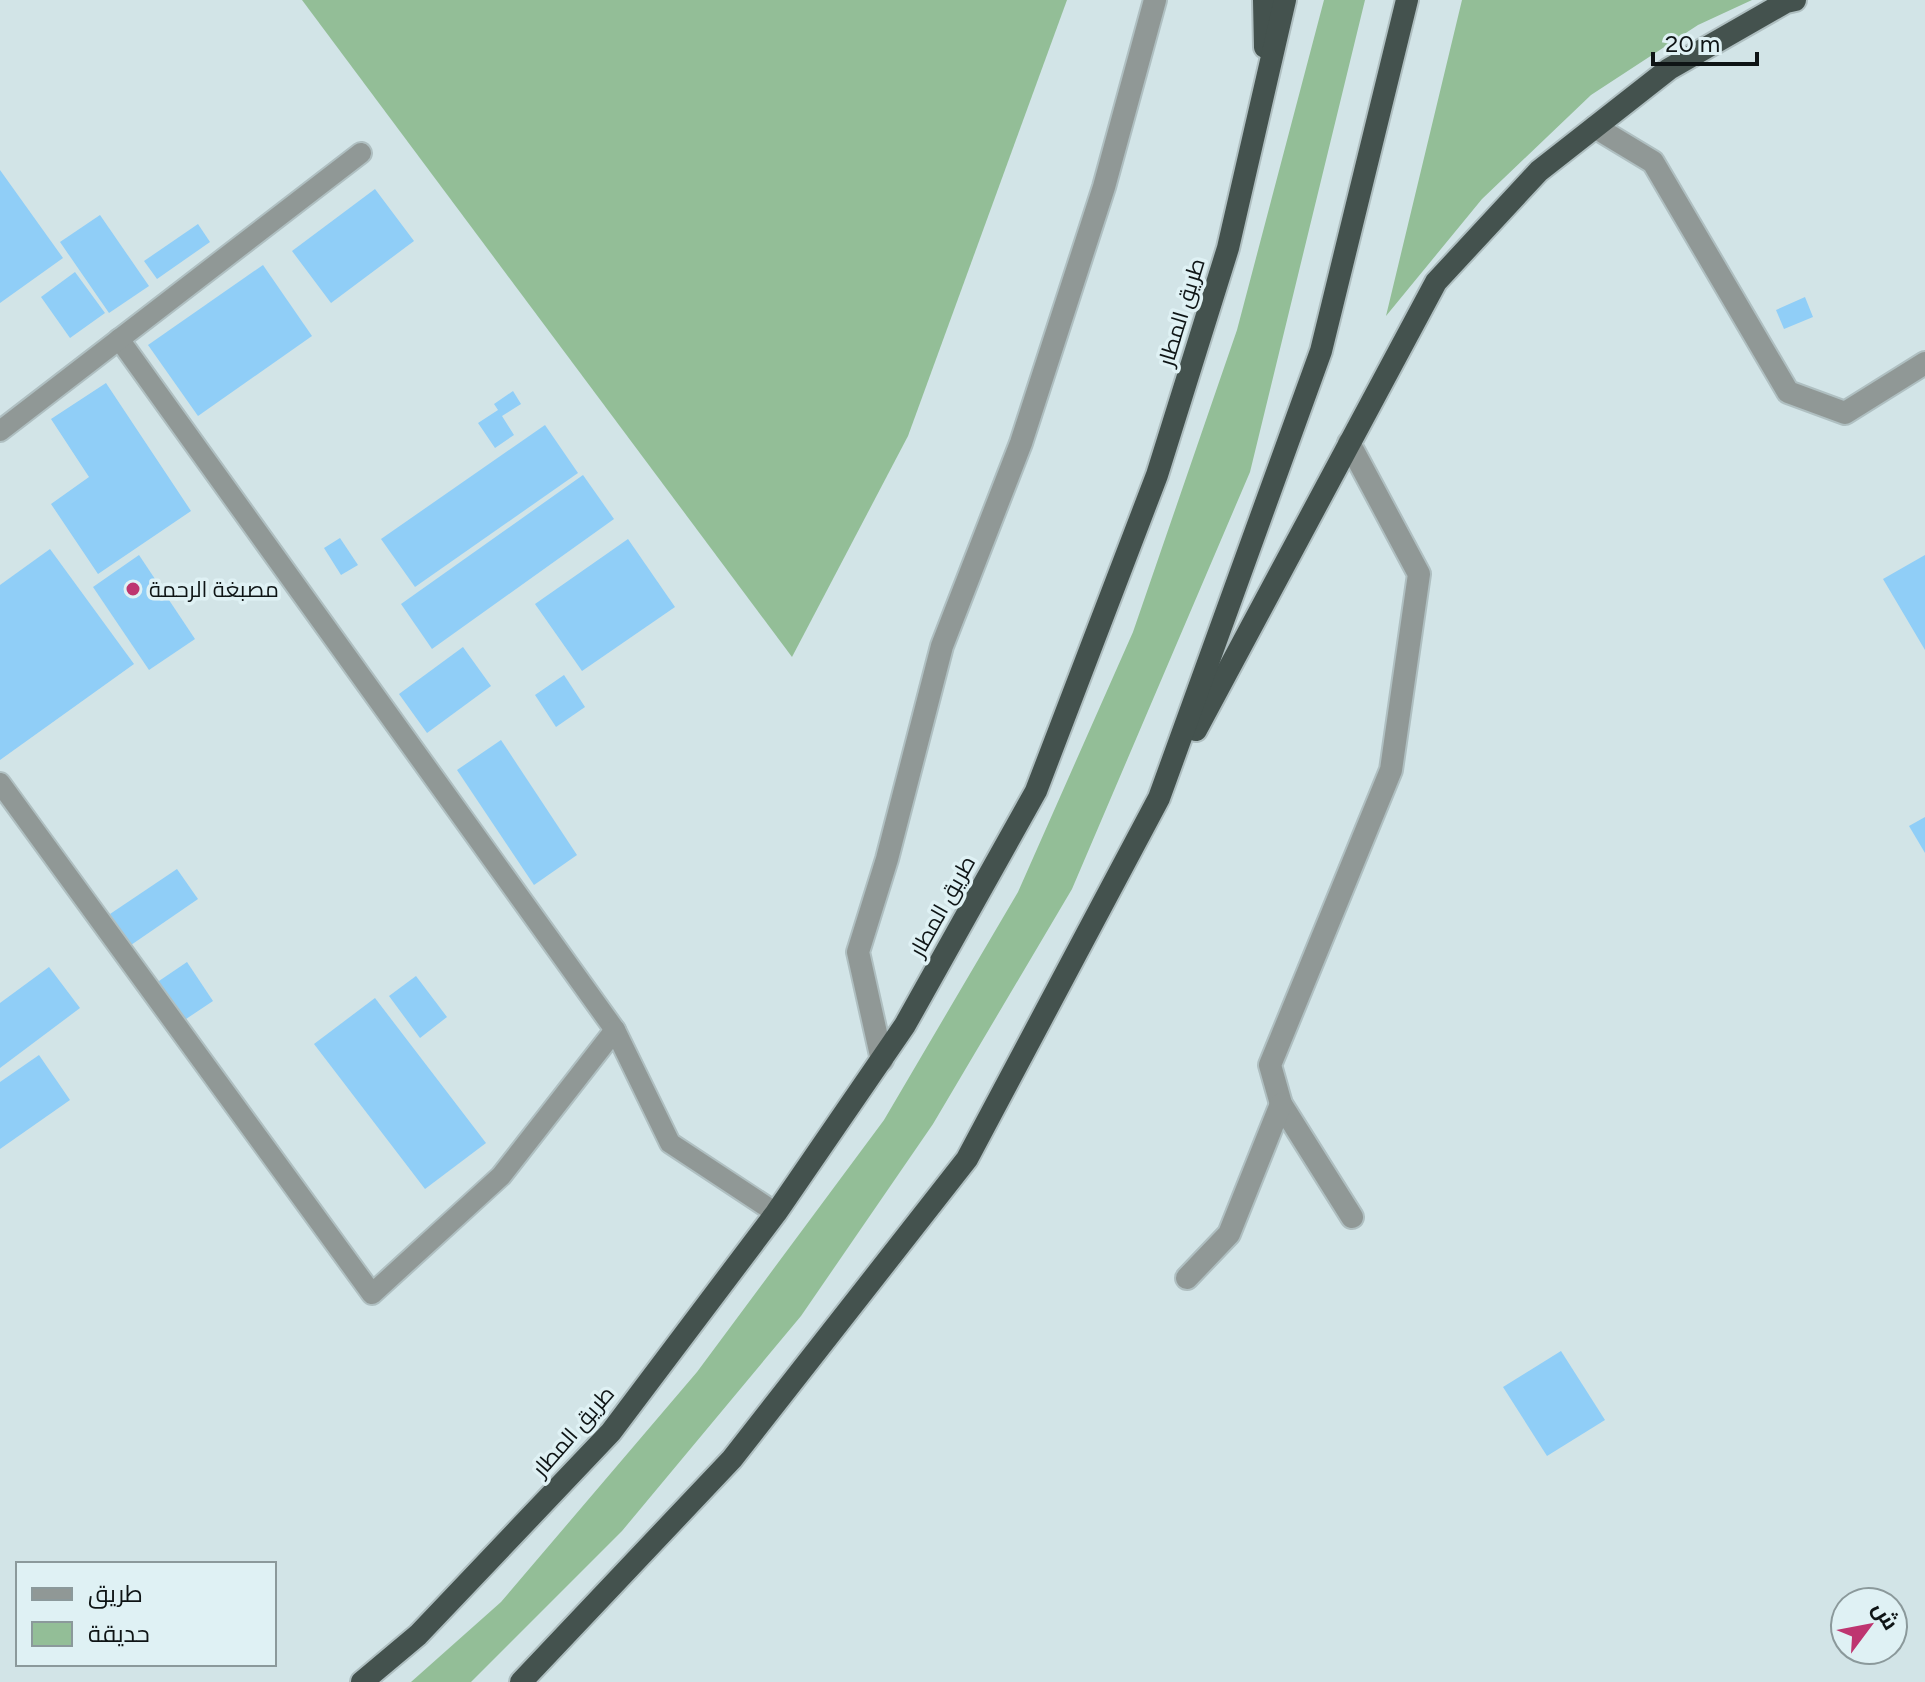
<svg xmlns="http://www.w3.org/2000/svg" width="1925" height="1682" font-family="Figtree,Cairo,sans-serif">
	<rect width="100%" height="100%" fill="#d2e4e7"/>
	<g fill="#93be97">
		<path d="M302 0H1067L908 436 792 657Z"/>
		<path d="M1324 0H1365L1250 472 1072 889 933 1124 801 1316 622 1531 471 1682H411L501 1602 697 1372 884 1120 1018 892 1133 632 1237 330Z"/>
		<path d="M1462 0H1752L1698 25 1591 95 1482 199 1386 316Z"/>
	</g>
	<g fill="#90cef7">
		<path d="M0 170 63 258 0 303Z"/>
		<path d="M375 189 414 241 331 303 292 251Z"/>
		<path d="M100 215 149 286 109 313 60 242Z"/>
		<path d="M198 224 210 242 157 279 144 261Z"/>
		<path d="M263 265 312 336 198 416 148 345Z"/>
		<path d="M75 272 105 313 70 338 41 297Z"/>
		<path d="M1805 297 1813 317 1784 329 1776 310Z"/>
		<path d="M106 383 191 511 98 574 51 504 89 477 51 419Z"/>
		<path d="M513 391 521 404 502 416 514 435 495 448 478 423 498 410 494 404Z"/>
		<path d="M545 425 578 473 415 587 381 539Z"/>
		<path d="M583 475 614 519 432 649 401 604Z"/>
		<path d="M340 538 358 565 341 575 324 548Z"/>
		<path d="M628 539 675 607 582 671 535 604Z"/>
		<path d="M50 549 134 664 0 760V585Z"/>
		<path d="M139 555 195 639 149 670 93 587Z"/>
		<path d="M1925 555V650L1883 579Z"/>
		<path d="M463 647 491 686 427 733 399 694Z"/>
		<path d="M564 675 585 707 556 727 535 695Z"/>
		<path d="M501 740 577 855 534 885 457 770Z"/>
		<path d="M1925 817V853L1909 826Z"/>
		<path d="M177 869 198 899 131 945 110 914Z"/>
		<path d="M187 962 213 1001 183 1021 156 983Z"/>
		<path d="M49 967 80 1008 0 1068V1003Z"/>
		<path d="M416 976 447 1017 420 1038 389 996Z"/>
		<path d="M375 998 486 1143 425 1189 314 1044Z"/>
		<path d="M39 1055 70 1100 0 1149V1082Z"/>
		<path d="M1561 1351 1605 1420 1547 1456 1503 1387Z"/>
	</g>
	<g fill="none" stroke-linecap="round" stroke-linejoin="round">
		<defs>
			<g id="service">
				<path d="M119 339 615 1030"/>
				<path d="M0 431 361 153"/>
				<path d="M0 783 372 1294 501 1176 615 1030 670 1143 776 1213"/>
			</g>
			<g id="minor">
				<path d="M1595 127 1653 162 1788 392 1845 413 1925 363"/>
				<path d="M1349 443 1419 574 1391 770 1270 1065 1281 1104 1352 1217"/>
				<path d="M882 1060 858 952 887 859 942 646 1021 443 1104 187 1155 0"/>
				<path d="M1187 1278 1229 1234 1281 1104"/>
			</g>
			<g id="trunk">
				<path d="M1264 0 1265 47"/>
				<path d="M1196 730 1436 282 1539 171 1669 69 1786 2 1795 0"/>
				<path d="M362 1682 418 1635 611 1432 776 1213 905 1025 1036 791 1157 475 1228 248 1285 0"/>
				<path d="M521 1682 732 1459 967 1159 1159 798 1321 351 1407 0"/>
			</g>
		</defs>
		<use href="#service" stroke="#afbfc1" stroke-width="24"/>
		<use href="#minor" stroke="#afbfc1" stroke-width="26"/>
		<use href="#trunk" stroke="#afbfc1" stroke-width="26"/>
		<use href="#service" stroke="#909896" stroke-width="20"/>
		<use href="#minor" stroke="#909896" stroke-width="22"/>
		<use href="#trunk" stroke="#44524e" stroke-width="22"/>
	</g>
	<circle fill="#be3570" stroke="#dff1f4" stroke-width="3" cx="133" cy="589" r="8"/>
	<g text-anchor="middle" stroke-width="7" stroke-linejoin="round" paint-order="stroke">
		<g font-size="22" fill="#0e1415" stroke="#dff1f4">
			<text transform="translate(1181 312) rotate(-73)" y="8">طريق المطار</text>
			<text transform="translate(942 906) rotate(-61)" y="8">طريق المطار</text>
			<text transform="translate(573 1431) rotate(-49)" y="8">طريق المطار</text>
		</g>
		<g font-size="22" fill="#0e1415" stroke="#dff1f4" text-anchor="start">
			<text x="149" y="597">مصبغة الرحمة</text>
		</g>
	</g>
	<rect x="16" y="1562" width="260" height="104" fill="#dff1f4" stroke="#8b999b" stroke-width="2"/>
	<rect x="32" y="1588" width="40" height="12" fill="#909896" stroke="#8b999b" stroke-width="2"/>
	<text x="88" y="1602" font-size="24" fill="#0e1415">طريق</text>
	<rect x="32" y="1622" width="40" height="24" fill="#93be97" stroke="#8b999b" stroke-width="2"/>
	<text x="88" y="1642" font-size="24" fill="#0e1415">حديقة</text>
	<g transform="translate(1869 1626) rotate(58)"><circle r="38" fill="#dff1f4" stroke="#8b999b" stroke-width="2"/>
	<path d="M0-6L14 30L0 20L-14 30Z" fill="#be3570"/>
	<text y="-12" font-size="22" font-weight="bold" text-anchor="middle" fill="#0e1415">ش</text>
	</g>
	<path d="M1653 52v12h104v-12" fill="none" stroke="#0e1415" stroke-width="4"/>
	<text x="1665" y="52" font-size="24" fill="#0e1415" stroke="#dff1f4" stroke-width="6" paint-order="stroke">20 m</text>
</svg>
